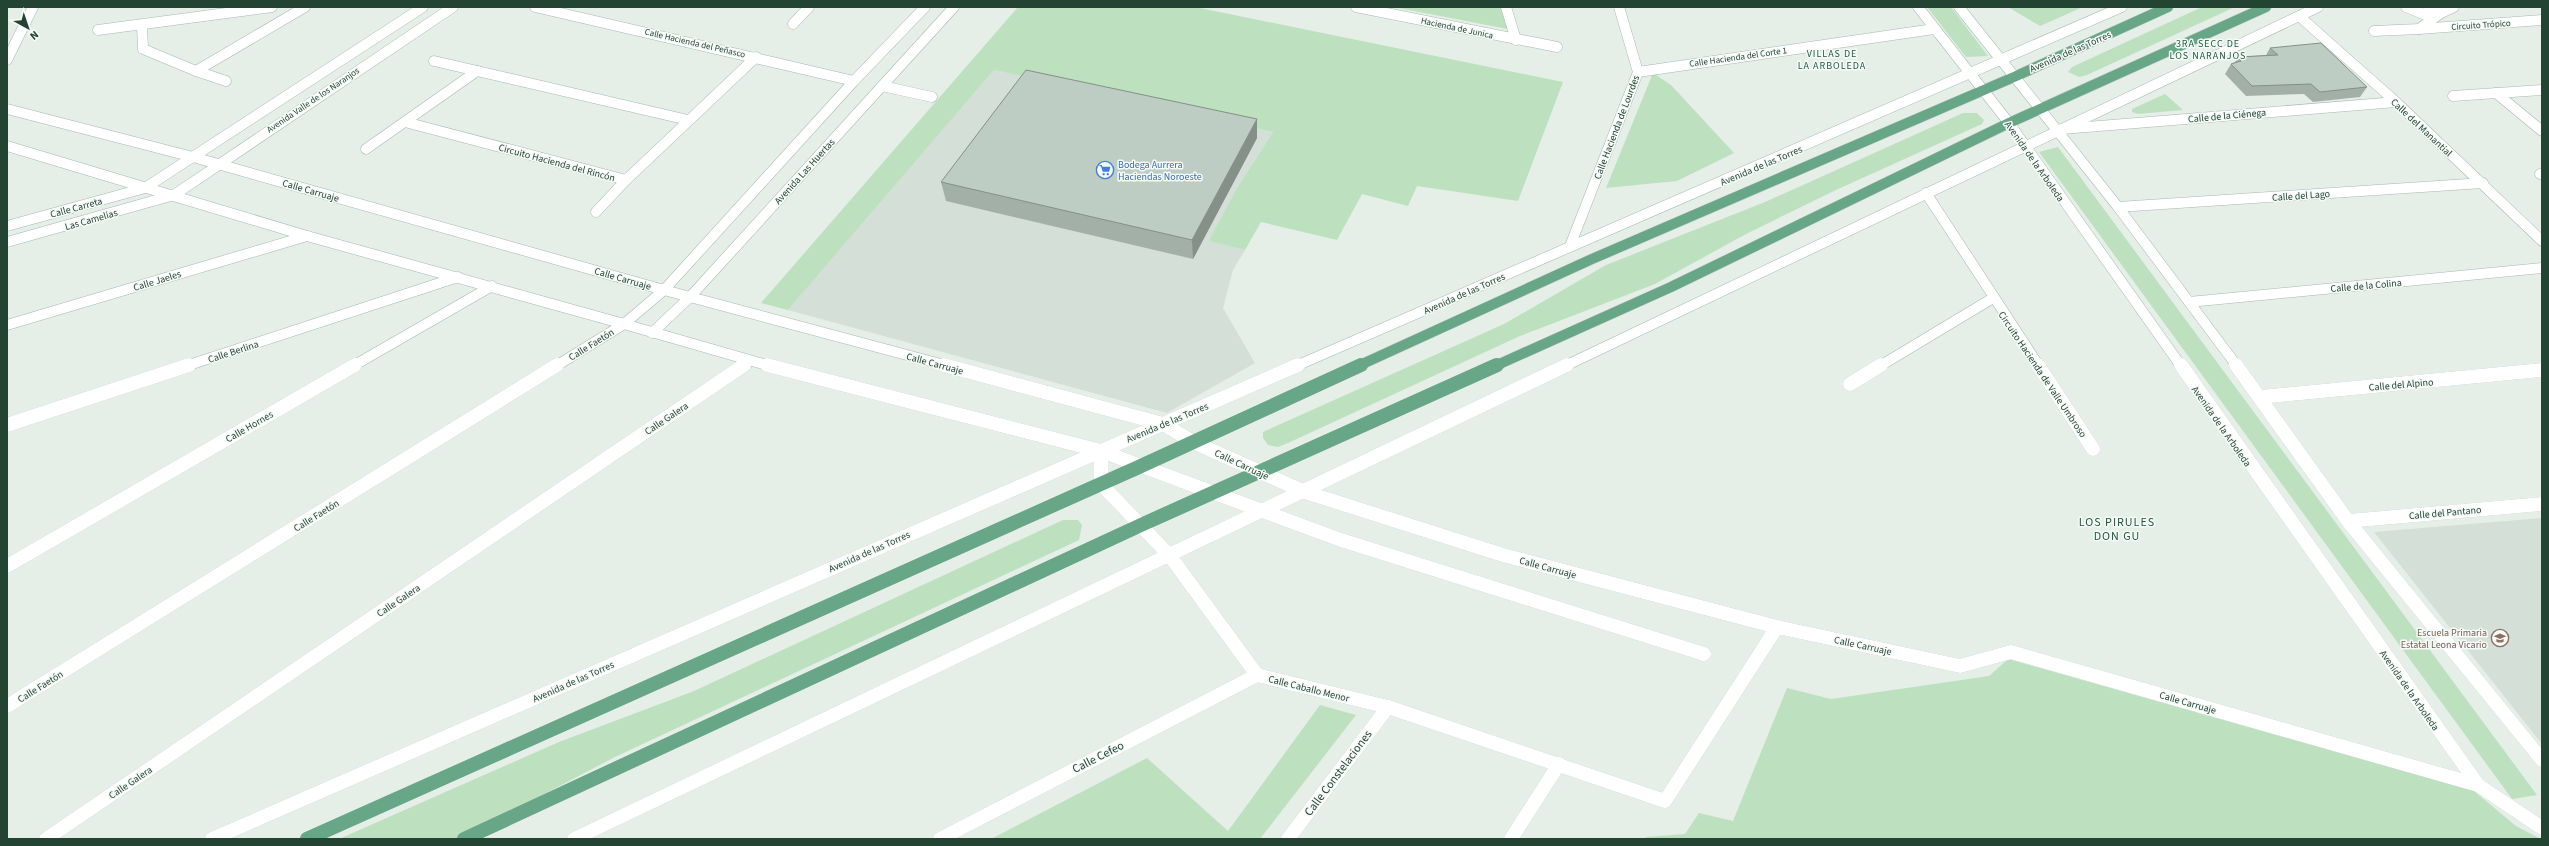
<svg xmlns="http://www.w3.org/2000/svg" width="2549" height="846" font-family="'Source Sans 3',sans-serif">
	<rect width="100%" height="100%" fill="#e5efe8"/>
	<g fill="#d3dfd7">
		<path d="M994 70 1273 132 1237 188 1210 241 1245 250 1233 270 1223 308 1255 363 1167 413 788 310Z"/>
		<path d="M2542 518V744L2374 532Z"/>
	</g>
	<g fill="#bde1bf">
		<path d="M1018 7H1195L1563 82 1518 201 1417 186 1408 206 1362 194 1337 240 1261 222 1245 250 1209 241 1237 188 1273 132 994 70 788 310 761 303Z"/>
		<path d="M1393 7H1503L1513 30Z"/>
		<path d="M1927 7H1951L1988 56 1966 57Z"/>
		<path d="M2008 7H2083L2040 26Z"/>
		<path d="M2202 7H2235L2087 75 2079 77 2068 72 2072 67Z"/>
		<path d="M1653 73 1671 85 1734 153 1677 181 1606 188Z"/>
		<path d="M2165 94 2183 110 2138 114 2132 112V109Z"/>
		<path d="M1963 113H1977L1984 120 1982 124 1836 190 1746 234 1655 284 1520 336 1288 443 1278 447 1268 445 1263 438V432L1504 324 1606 265 1765 202Z"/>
		<path d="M2058 147 2537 795 2512 799 2039 152Z"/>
		<path d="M1063 520H1078L1082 525 1079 540 615 757 458 839H339L559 742 694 691Z"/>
		<path d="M2008 659 2474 791 2516 826 2541 839H1645L1646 837 1685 834 1699 813 1733 821 1787 688 1831 699 1989 676Z"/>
		<path d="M1320 705 1356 715 1260 839H991L1147 758 1228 831Z"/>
	</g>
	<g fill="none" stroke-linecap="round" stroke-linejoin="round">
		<defs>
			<g id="minor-far1">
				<path d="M535 7 854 81"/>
				<path d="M1356 7 1557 47"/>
				<path d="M1506 7 1516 40"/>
				<path d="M2406 7 2433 18"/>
				<path d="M2428 7 2441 13"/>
				<path d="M2299 16 2396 102 2542 241"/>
				<path d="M793 24 809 7"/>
				<path d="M142 26 143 49 196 71 305 7"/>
				<path d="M2419 29 2542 20"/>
				<path d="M98 30 272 7"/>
				<path d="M2374 31 2419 29 2441 13 2454 7"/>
				<path d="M7 60 33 7"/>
				<path d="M434 61 688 120"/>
				<path d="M196 71 226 81"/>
				<path d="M1638 72 1934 29"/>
				<path d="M882 86 932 97"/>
				<path d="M2496 93 2542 131"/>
				<path d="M2453 96 2542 90"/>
				<path d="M405 122 626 180"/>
				<path d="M2062 129 2396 102"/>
				<path d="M366 149 477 71"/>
				<path d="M2540 174H2542"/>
				<path d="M1926 193 2039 366"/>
				<path d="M2118 207 2483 183"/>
				<path d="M596 212 626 180 756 57"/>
				<path d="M1570 246 1638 72 1619 7"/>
				<path d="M664 290 948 366"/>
				<path d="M2189 302 2542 268"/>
				<path d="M7 325 307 236"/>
				<path d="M186 366 458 277"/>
				<path d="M353 366 492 286"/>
				<path d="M556 366 624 324 770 366"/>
				<path d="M742 366 750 361"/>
				<path d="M1880 366 1993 298"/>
			</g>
			<g id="minor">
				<path d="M767 365 1101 451 1341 540 1704 654"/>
				<path d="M944 365 1163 424 1193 442 1305 492 1503 555 1777 627 1960 666 2011 652 2478 785"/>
				<path d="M2038 365 2093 449"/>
				<path d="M1850 384 1881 365"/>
				<path d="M2260 397 2542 370"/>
				<path d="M7 425 189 365"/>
				<path d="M1101 451V484L1170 556 1257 675 1388 707 1665 801 1777 627"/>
				<path d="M2348 521 2542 504"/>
				<path d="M7 566 355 365"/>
				<path d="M7 706 557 365"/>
				<path d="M46 839 744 365"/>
				<path d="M940 839 1257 675"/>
				<path d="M1288 839 1388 707"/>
				<path d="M1511 839 1559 764"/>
			</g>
			<g id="tertiary-far1">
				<path d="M7 109 193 157 664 290"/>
				<path d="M7 146 307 236 624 324 664 290 854 81 925 7"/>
				<path d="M7 226 145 188 423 7"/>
				<path d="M7 242 174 195 453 7"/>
				<path d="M652 333 690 297 954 7"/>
				<path d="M1296 366 2122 7"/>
				<path d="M1565 366 2318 7"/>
			</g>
			<g id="tertiary">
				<path d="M212 839 1298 365"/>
				<path d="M574 839 1567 365"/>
			</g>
			<g id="secondary-far1">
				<path d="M1918 7 2009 123 2181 366"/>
				<path d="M1959 7 2118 207 2237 366"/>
			</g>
			<g id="secondary">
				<path d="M2181 365 2478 785 2542 828"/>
				<path d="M2236 365 2348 521 2542 760"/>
			</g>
			<g id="primary-far1">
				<path d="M1358 366 1592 259 2014 77 2168 7"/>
				<path d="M1495 366 1671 287 2009 123 2266 7"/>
			</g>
			<g id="primary">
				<path d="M307 839 1141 466 1361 365"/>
				<path d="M464 839 1141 525 1497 365"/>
			</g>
		</defs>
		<use href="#minor-far1" stroke="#a7b8ae" stroke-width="11"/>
		<use href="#minor" stroke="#a7b8ae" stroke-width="14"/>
		<use href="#tertiary-far1" stroke="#a7b8ae" stroke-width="11"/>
		<use href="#tertiary" stroke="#a7b8ae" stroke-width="14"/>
		<use href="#secondary-far1" stroke="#a6bfb0" stroke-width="11"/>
		<use href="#secondary" stroke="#a6bfb0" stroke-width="14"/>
		<use href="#primary-far1" stroke="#c1cac6" stroke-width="11"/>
		<use href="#primary" stroke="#c1cac6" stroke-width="14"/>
		<use href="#minor-far1" stroke="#fff" stroke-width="10"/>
		<use href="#minor" stroke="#fff" stroke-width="14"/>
		<use href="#tertiary-far1" stroke="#fff" stroke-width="10"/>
		<use href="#tertiary" stroke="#fff" stroke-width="14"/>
		<use href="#secondary-far1" stroke="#fff" stroke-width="10"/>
		<use href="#secondary" stroke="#fff" stroke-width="14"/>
		<use href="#primary-far1" stroke="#67a788" stroke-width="10"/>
		<use href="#primary" stroke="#67a788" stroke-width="14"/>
	</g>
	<g fill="#a3b0a8">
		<path d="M2270 48 2367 87 2360 97 2313 102 2304 94 2246 96 2225 74 2231 64 2235 62 2238 57 2266 55Z"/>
		<path d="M1257 119V138L1193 259 946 201 941 182Z"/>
	</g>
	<path fill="#849088" d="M1257 119V138L1193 259 1192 240Z"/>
	<g fill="#bdcdc3" stroke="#849088">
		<path d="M2321 43 2367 87 2320 92 2311 84 2252 86 2231 64 2241 61 2238 57 2278 55 2270 48Z"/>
		<path d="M1026 70 1257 119 1192 240 941 182Z"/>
	</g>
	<defs>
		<symbol id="supermarket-ring" viewBox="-11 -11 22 22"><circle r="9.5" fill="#f6fbf8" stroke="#3f7fe0" stroke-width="1.5"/><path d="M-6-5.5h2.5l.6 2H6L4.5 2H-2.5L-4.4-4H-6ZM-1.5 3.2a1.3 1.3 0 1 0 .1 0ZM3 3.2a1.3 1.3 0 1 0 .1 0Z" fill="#3f7fe0"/></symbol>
		<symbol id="school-ring" viewBox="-11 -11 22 22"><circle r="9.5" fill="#f6fbf8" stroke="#8d6e63" stroke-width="1.5"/><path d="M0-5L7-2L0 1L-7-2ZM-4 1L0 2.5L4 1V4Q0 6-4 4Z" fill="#8d6e63"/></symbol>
	</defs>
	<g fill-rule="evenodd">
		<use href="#supermarket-ring" x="1095" y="160" width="20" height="20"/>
		<use href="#school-ring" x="2490" y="628" width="20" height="20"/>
	</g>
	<g text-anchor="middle" stroke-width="3" stroke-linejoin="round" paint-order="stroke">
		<g font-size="9" fill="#234333" stroke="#f6fbf8">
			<text transform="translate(2481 25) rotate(-4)" y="3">Circuito Trópico</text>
			<text transform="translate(1457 28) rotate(12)" y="3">Hacienda de Junica</text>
			<text transform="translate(695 43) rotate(13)" y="3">Calle Hacienda del Peñasco</text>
			<text transform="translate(1738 57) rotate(-8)" y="3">Calle Hacienda del Corte 1</text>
			<text transform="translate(313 100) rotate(-34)" y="3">Avenida Valle de los Naranjos</text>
		</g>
		<g font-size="10" letter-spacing="1" fill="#1d573b" stroke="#f6fbf8">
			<text x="2208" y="47">3RA SECC DE<tspan x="2208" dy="12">LOS NARANJOS</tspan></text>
			<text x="1832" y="57">VILLAS DE<tspan x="1832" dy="12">LA ARBOLEDA</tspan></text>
		</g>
		<g font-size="10" fill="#234333" stroke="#f6fbf8">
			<text transform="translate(2070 51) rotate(-24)" y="4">Avenida de las Torres</text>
			<text transform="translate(2227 115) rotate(-5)" y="4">Calle de la Ciénega</text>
			<text transform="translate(1616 127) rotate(-69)" y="4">Calle Hacienda de Lourdes</text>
			<text transform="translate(2422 127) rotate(43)" y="4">Calle del Manantial</text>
			<text transform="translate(2035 161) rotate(55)" y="4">Avenida de la Arboleda</text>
			<text transform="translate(557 162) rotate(15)" y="4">Circuito Hacienda del Rincón</text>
			<text transform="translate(1761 165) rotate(-23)" y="4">Avenida de las Torres</text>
			<text transform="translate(804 171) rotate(-48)" y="4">Avenida Las Huertas</text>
			<text transform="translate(311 190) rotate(16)" y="4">Calle Carruaje</text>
			<text transform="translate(2301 195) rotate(-4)" y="4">Calle del Lago</text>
			<text transform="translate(76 207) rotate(-15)" y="4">Calle Carreta</text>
			<text transform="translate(91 219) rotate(-16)" y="4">Las Camelias</text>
			<text transform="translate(623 278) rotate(16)" y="4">Calle Carruaje</text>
			<text transform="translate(157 280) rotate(-17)" y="4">Calle Jaeles</text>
			<text transform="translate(2366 285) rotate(-5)" y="4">Calle de la Colina</text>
			<text transform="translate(1464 293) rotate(-24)" y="4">Avenida de las Torres</text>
			<text transform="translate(591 344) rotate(-32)" y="4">Calle Faetón</text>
			<text transform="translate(233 351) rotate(-18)" y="4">Calle Berlina</text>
			<text transform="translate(935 363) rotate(15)" y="4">Calle Carruaje</text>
			<text transform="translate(2043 374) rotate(56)" y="4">Circuito Hacienda de Valle Umbroso</text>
			<text transform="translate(2401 384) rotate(-5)" y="4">Calle del Alpino</text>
			<text transform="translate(666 418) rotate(-34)" y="4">Calle Galera</text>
			<text transform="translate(1167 422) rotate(-23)" y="4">Avenida de las Torres</text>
			<text transform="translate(249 426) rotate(-30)" y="4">Calle Hornes</text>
			<text transform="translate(2222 426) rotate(55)" y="4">Avenida de la Arboleda</text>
			<text transform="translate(1242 464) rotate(25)" y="4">Calle Carruaje</text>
			<text transform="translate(2445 512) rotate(-5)" y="4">Calle del Pantano</text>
			<text transform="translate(316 515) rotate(-32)" y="4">Calle Faetón</text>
			<text transform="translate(869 551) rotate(-24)" y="4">Avenida de las Torres</text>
			<text transform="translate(1548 567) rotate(15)" y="4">Calle Carruaje</text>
			<text transform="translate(398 600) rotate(-34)" y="4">Calle Galera</text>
			<text transform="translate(1863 645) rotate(12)" y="4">Calle Carruaje</text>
			<text transform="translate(573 681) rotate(-24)" y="4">Avenida de las Torres</text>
			<text transform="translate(40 686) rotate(-32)" y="4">Calle Faetón</text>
			<text transform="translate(1309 688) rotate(14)" y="4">Calle Caballo Menor</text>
			<text transform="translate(2410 690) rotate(55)" y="4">Avenida de la Arboleda</text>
			<text transform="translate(2188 702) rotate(16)" y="4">Calle Carruaje</text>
			<text transform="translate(130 782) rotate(-34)" y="4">Calle Galera</text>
		</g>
		<g font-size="10" fill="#366cbe" stroke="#f6fbf8" text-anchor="start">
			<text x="1118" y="168">Bodega Aurrera<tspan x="1118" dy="12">Haciendas Noroeste</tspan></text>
		</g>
		<g font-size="10" fill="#785e54" stroke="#f6fbf8" text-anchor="end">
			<text x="2487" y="636">Escuela Primaria<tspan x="2487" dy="12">Estatal Leona Vicario</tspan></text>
		</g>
		<g font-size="12" letter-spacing="1" fill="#1d573b" stroke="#f6fbf8">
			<text x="2117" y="526">LOS PIRULES<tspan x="2117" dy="14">DON GU</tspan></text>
		</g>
		<g font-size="12" fill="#234333" stroke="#f6fbf8">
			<text transform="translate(1098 757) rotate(-27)" y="4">Calle Cefeo</text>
			<text transform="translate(1338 773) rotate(-53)" y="4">Calle Constelaciones</text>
		</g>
	</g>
	<rect width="2549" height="846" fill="none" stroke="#234333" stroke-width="16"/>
	<g transform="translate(28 28) rotate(140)" stroke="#f6fbf8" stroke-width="3" paint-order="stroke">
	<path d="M0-3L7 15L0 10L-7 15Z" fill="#234333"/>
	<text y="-6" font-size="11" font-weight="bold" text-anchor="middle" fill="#234333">N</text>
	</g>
</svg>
